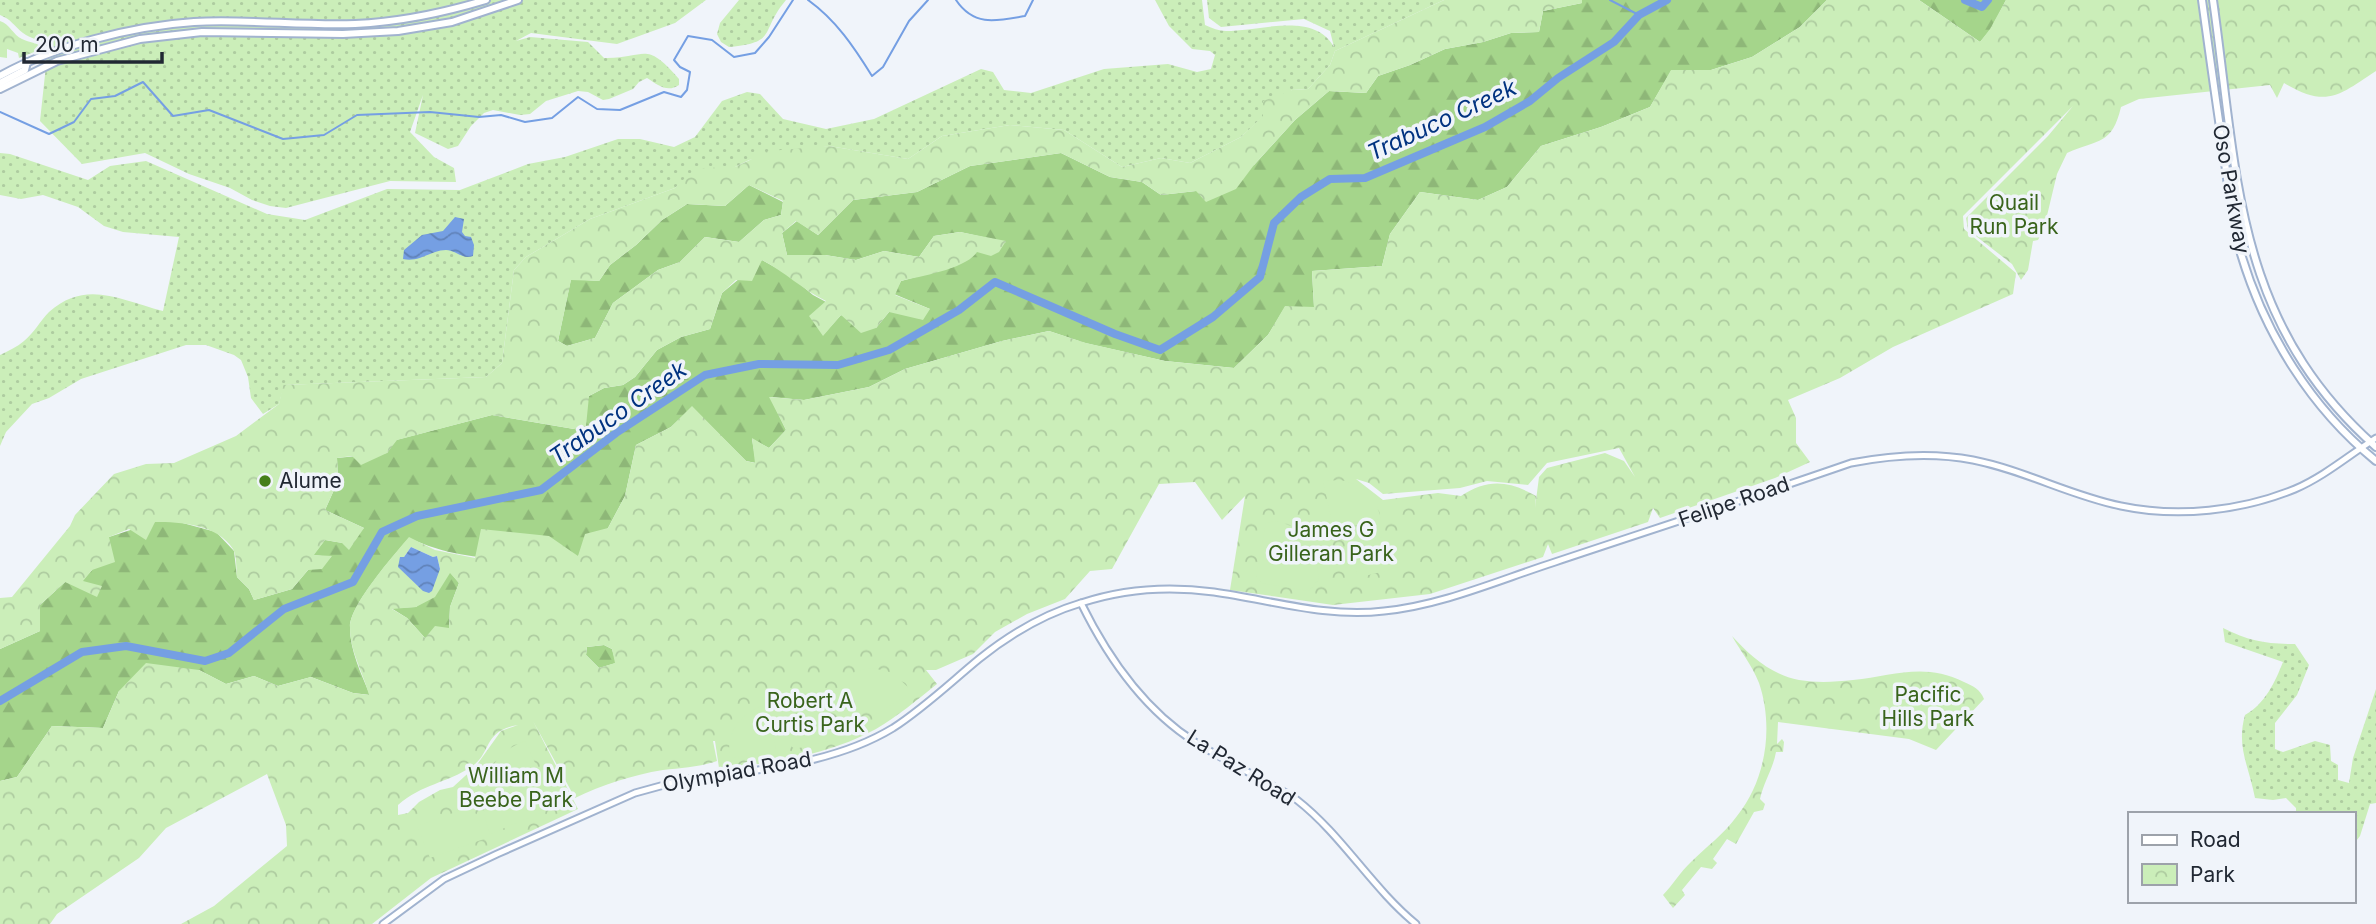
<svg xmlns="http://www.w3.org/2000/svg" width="2376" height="924" font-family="Inter,sans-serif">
	<defs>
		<pattern id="grass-dots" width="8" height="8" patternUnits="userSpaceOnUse" patternTransform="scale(1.75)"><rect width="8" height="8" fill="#cbeeb9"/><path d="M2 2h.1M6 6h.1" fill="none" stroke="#aecca0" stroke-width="1.8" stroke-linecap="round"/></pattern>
		<pattern id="forest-firs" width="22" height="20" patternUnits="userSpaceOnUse" patternTransform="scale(1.75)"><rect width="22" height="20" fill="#a5d58b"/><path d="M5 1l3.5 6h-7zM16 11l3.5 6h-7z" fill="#8eb778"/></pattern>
		<pattern id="park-crowns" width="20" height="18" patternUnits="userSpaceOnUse" patternTransform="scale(1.75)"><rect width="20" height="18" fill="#cbeeb9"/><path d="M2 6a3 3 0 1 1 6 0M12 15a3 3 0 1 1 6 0" fill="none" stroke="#aecca0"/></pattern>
		<pattern id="water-waves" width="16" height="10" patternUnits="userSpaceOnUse" patternTransform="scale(1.75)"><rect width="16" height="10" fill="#759fe3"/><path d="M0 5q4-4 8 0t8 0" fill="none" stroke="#6082b9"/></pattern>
	</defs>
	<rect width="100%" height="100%" fill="#f0f4fa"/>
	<g fill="url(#grass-dots)">
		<path d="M0 0H706L675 23 617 44 531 33 516 41 530 37 588 42 604 58C647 59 644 39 679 79V85C667 93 658 85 647 78L639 82 633 89 609 99 603 100 588 92 578 91 546 101 530 114 520 115 493 110 484 113 471 126 458 146 448 149 415 133 423 95 410 132 434 157 454 168 456 182 390 181 286 208 270 206 252 200 230 188 189 174 145 153 82 164 40 121 48 47C38 38 31 39 23 33 14 26 11 19 0 15Z"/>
		<path d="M739 0H786C759 32 779 42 729 47L721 42 717 34 720 23Z"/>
		<path d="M1155 0H1202L1205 25C1212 28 1219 31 1226 31 1261 31 1314 11 1334 47L1330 31 1304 19 1221 27 1209 18 1207 0H1444L1335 51 1330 65 1308 89 1292 90 1241 137 1190 163 1161 158 1122 167 1064 130 1010 125 942 136 908 159 829 146 749 160 735 167 682 182 675 188 590 219 526 257 514 270 502 363 486 377 284 385 279 404 263 414 251 398 248 377 241 360 234 355 206 345H186L81 379 49 398 32 404 6 432 0 446V355C8 351 17 347 24 341 34 333 40 321 49 312 86 279 120 300 163 311L179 237 123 232 104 226 78 207 43 195 21 199 0 195V153L10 154 88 180 110 166 146 161 267 214 305 220 387 189 460 190 528 164 565 157 618 139H640L674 147 695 137 722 101 747 92 760 94 783 119 826 129 874 119 981 69 993 72 1004 90 1031 93 1104 69 1168 64 1197 72 1211 69 1215 55 1210 51 1192 49 1169 26Z"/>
		<path d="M2223 628C2249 641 2266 644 2295 644L2309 665 2297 695 2275 723V749L2283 752 2315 741 2330 745 2331 761 2338 765V780L2349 783 2353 758 2376 689V803L2370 804 2360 836 2353 845V814H2296V808L2286 798 2273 800 2255 798C2249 766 2236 747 2245 715 2265 704 2275 682 2283 662L2225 642Z"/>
	</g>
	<g fill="url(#forest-firs)">
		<path d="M1582 0H1827L1800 27 1752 57 1711 70 1671 71 1650 107 1601 127 1541 146 1507 187 1478 200 1420 192 1390 234 1382 266 1312 271 1314 307H1285L1268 335 1234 368 1165 361 1085 343 1049 331 1002 341 905 369 869 387 804 400 770 397 786 430 769 448 752 439 756 463 746 461 692 407 671 427 636 445 625 496 608 528 578 556C515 558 468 565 409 538 394 555 350 605 350 627 350 651 361 673 370 695L353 693 311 677 278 686 254 676 226 684 199 670 119 691 103 728 52 726 17 777 0 781V649L40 631V605L65 582 82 581 92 570 109 537 155 522H179L216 532 234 551 237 577 249 589 254 600 292 589 308 570 331 557 313 555 325 540 343 543 364 528 325 510 338 481 337 458 387 453 396 440 492 415 574 429 589 396 604 388 623 385 635 377 657 350 681 337 710 329 722 293 762 260 789 275 813 295 826 302 823 335 841 315 876 328 889 312 930 309 894 294 901 281 953 267 976 251 1006 242 960 232 934 236 919 257 884 251 856 260 825 255H787L782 233 797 221 818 235 853 200 917 192 970 166 1061 153 1110 177 1142 182 1161 195 1196 191 1254 165 1295 120 1329 91 1366 93 1378 76 1410 65 1445 49 1483 42 1511 33 1539 32 1543 11 1582 3Z"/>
		<path d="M1919 0H2006L1991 29 1980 42Z"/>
		<path d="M749 185 783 202 781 215 764 220 739 242 705 237 680 262 658 270 613 303 595 338 567 346 558 341 571 279 599 281 610 265 636 245 662 220 687 204 725 206Z"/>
		<path d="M450 572 459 583 450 607 449 629 425 638 407 618 391 608 416 607Z"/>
		<path d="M604 645 612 649 616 663 599 668 586 655 587 647Z"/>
	</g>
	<g fill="url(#park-crowns)" fill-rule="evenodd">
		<path d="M1444 0H1582V3L1543 11 1539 32 1511 33 1483 42 1445 49 1410 65 1378 76 1366 93 1329 91 1295 120 1254 165 1236 189 1206 202 1196 191 1161 195 1142 182 1110 177 1061 153 970 166 917 192 853 200 818 235 796 221 782 233 787 255H825L856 260 884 251 919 257 934 236 960 232 1006 241 999 252 991 256 977 252C966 269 921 276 901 281L895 295 930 309 923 320 889 312 876 328 861 333 841 315 823 336 809 316 826 301C803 290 785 272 762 260L752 281 736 280 722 293 710 329 681 337 657 350 635 377 623 385 604 388 589 396 586 426 574 429 492 415 397 440 387 453 361 465 352 456 337 458 338 481 325 510 364 528 349 550 342 543 325 540 314 555 332 556 322 569 308 570 292 589 254 600 249 589 237 577C236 569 237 556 233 549 217 524 181 522 155 522L146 540 129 529 109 537 115 562 92 570 83 581 102 586 97 597 65 582 40 605V631L0 649V598L12 597 70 526 75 515 114 474 146 464 174 463 236 436 279 404 283 385 486 377 502 363 514 270 526 257 590 219 675 188 689 174 703 168 735 167 769 151 829 146 908 159 942 136 1010 125 1064 130 1122 167 1161 158 1190 163 1241 137 1263 116V101L1292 90 1308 89 1330 65 1335 51ZM749 185 783 201 781 215 764 220 739 242 705 237 680 262 658 270 613 303 595 338 567 346 558 341 571 280 599 281 610 265 636 245 662 220 687 204 725 206Z"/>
		<path d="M1827 0H1919L1980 42 1990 29 2006 0H2376V71C2338 96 2327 108 2284 83L2277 98 2270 85 2139 99 2121 107C2112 145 2099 139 2067 153L2057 174 2044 228 2038 240 2033 241 2028 270 2021 280 2012 264 1968 230 1966 218 2048 136 2073 106 1963 216 1964 229 2016 273 2013 294 1893 347 1840 378 1788 400 1796 418V443L1810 462 1775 478 1660 518 1653 508 1648 522 1552 554 1548 544 1543 557 1430 594 1333 605 1230 590 1245 496 1222 520 1195 482 1159 484 1112 569 1090 571 1065 599 1027 614 995 632 973 654 936 670H926L937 684C917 700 898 716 876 729 828 755 772 764 719 768L715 741H713L717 761C699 767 681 768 663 770 632 775 602 785 575 798L533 721 578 809 431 878 372 924H181L214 906 287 846 286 825 267 774 166 828 139 858 57 914 50 924H0V781L17 777 52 726 103 728 119 691 146 663 199 670 226 684 254 676 278 686 311 677 353 693 369 695C363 672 350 652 350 627 350 604 394 555 409 537L435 550 475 558 481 529 549 536 578 556 585 534 608 528 625 496 636 445 671 427 692 406 746 461 755 463 752 438 769 448 786 430 769 397 804 400 869 387 905 369 1002 341 1049 331 1086 343 1165 361 1234 368 1268 335 1285 306 1314 307 1312 271 1382 266 1390 234 1420 192 1478 200 1507 187 1541 146 1601 127 1650 107 1671 70H1711L1752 57 1800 27ZM1619 448 1635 477 1624 461 1605 453 1547 468 1539 477 1535 508 1536 496C1508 480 1487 479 1461 496L1438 493 1383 500 1356 479 1369 483 1383 494 1460 488 1487 481 1528 485 1547 463ZM411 547 433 557 437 556 440 569 419 587 401 569V557H404ZM450 573 459 583 450 607 449 628 435 626 425 638 407 618 392 609 416 607 435 597ZM604 645 612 649 615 663 599 668 586 655 587 647ZM518 725 501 731 476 766 453 787 440 790 419 802 408 813 398 815V805C422 784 447 783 471 767 492 754 482 731 518 725Z"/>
		<path d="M0 21C10 24 13 35 22 39 30 43 36 42 44 48L19 58 18 53 7 49V58L0 57Z"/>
		<path d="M1732 636C1750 656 1772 675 1799 680 1817 683 1835 682 1853 680 1893 676 1924 662 1964 682 1973 686 1980 689 1984 699L1936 750 1909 739 1778 722 1777 744 1782 739 1784 742 1783 752H1776C1773 769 1764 781 1760 799L1765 804 1763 810 1754 812 1736 844 1727 839 1713 859 1717 863 1712 869 1701 867 1682 890 1685 895 1673 908 1663 895C1673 885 1680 872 1691 862 1706 847 1724 834 1737 816 1766 780 1774 727 1759 683 1752 665 1741 652 1732 636Z"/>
	</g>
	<g fill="#cbeeb9">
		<path d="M1340 480C1363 484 1376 497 1381 519L1338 530 1333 526 1323 481Z"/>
		<path d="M1277 521C1315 533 1314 544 1319 579L1309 591 1261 583 1256 575 1266 523Z"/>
		<path d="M1363 530C1382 535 1398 546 1400 567L1361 577 1357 574 1347 531Z"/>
		<path d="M873 668 893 673 912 691 875 716 871 715 845 676 861 670Z"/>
		<path d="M1889 688 1939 693 1935 728 1885 723Z"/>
		<path d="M768 704 776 750 773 753 730 758C725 731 742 711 768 704Z"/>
		<path d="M788 713C809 713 821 722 828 741L795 749 792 747 785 714Z"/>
		<path d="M525 741 553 802 550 809 490 834C475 796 484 756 525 741Z"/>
		<path d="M473 806 484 839 430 858 417 826Z"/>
	</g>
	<g fill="url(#water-waves)">
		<path d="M455 217 464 219 462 232 465 236 471 237 474 245 473 256C462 260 456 250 446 250 431 250 419 263 403 259L404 250 422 235 443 231Z"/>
		<path d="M411 547 433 557 437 556 440 569 432 591 429 593 423 591 398 567 400 557H404Z"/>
	</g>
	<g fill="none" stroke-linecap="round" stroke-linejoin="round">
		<g stroke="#759fe3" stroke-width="2">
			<path d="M808 0C836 20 854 47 872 76L883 67 909 21 928 0"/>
			<path d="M956 0C974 27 997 21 1025 16L1033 0"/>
			<path d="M1610 0 1639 15"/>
			<path d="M0 112 49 134 74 122 91 99 115 96 143 82 173 116 209 110 283 139 324 135 357 115 430 112 479 117 501 115 525 122 552 118 578 97 597 109 620 110 664 92 681 97 687 90 690 72 680 67 674 60 688 36 712 40 734 57 755 53 769 37 793 0"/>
		</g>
		<g stroke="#759fe3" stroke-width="8">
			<path d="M1965 0 1982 7 1988 0"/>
			<path d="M0 701 82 652 126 646 205 661 229 653 284 609 353 582 382 532 417 516 541 490 616 433 705 375 759 364 838 365 889 350 959 310 995 282 1115 334 1160 350 1213 317 1260 277 1274 223 1301 197 1330 179 1365 178 1485 127 1530 101 1558 78 1614 42 1639 15 1667 0"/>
		</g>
		<defs>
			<g id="secondary">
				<path d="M1081 603C1107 656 1143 709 1195 742 1219 757 1245 770 1269 784 1278 789 1289 794 1297 800 1342 835 1372 888 1416 924"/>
				<path d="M383 924 444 879 497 854 635 793 686 779 705 778C769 768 837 762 893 728 924 708 951 682 979 659 1009 635 1044 614 1081 603 1123 589 1170 586 1214 592 1271 600 1326 618 1384 611 1443 605 1499 580 1555 562 1654 529 1753 497 1851 463 1892 455 1932 452 1973 460 2024 470 2071 496 2121 506 2178 518 2241 511 2295 489 2325 476 2349 455 2376 438"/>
			</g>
			<g id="primary">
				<path d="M2202 0C2209 51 2216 102 2224 154 2228 187 2232 221 2241 254 2265 334 2311 408 2376 461"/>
				<path d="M2213 0C2238 174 2233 320 2376 447"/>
				<path d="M0 76C53 46 133 26 194 22 248 19 302 26 355 24 400 22 443 13 486 0"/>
				<path d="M0 83 25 70 27 62"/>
				<path d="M0 89 57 61 140 39 202 32 343 34 398 31 452 22 518 0"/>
			</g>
		</defs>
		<use href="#secondary" stroke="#a1b3cf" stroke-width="9"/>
		<use href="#primary" stroke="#a1b3cf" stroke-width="10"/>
		<use href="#secondary" stroke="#fff" stroke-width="5"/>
		<use href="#primary" stroke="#fff" stroke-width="6"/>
	</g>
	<circle fill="#457f19" stroke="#f0f4fa" stroke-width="2.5" cx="265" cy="481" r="7"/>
	<g text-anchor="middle" stroke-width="7" stroke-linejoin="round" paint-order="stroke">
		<g font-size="21" fill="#212833" stroke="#f0f4fa">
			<text transform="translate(2231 189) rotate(80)" y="7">Oso Parkway</text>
			<text transform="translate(1734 502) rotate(-19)" y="7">Felipe Road</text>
			<text transform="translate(1241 768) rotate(32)" y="7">La Paz Road</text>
			<text transform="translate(737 772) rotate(-10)" y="7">Olympiad Road</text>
		</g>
		<g font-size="21" fill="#39641c" stroke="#f0f4fa">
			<text x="2014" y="210">Quail<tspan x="2014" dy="24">Run Park</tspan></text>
			<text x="1331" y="537">James G<tspan x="1331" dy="24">Gilleran Park</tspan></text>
			<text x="1928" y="702">Pacific<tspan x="1928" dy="24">Hills Park</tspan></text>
			<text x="810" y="708">Robert A<tspan x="810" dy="24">Curtis Park</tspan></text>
			<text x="516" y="783">William M<tspan x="516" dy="24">Beebe Park</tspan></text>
		</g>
		<g font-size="21" fill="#212833" stroke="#f0f4fa" text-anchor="start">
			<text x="279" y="488">Alume</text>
		</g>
		<g font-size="23" font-style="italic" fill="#003280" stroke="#f0f4fa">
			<text transform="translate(1442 120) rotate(-25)" y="8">Trabuco Creek</text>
			<text transform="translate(618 413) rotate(-35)" y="8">Trabuco Creek</text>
		</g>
	</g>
	<rect x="2128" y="812" width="228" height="91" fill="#f0f4fa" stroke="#9da2aa" stroke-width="2"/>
	<rect x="2142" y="835" width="35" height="10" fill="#ffffff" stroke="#9da2aa" stroke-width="2"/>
	<text x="2190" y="847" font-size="21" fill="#212833">Road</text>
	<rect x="2142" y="864" width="35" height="21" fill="url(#park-crowns)" stroke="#9da2aa" stroke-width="2"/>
	<text x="2190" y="882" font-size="21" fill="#212833">Park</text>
	<path d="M24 52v10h138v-10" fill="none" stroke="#212833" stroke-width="3.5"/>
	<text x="35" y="52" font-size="21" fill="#212833" stroke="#f0f4fa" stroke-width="5" paint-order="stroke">200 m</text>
</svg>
